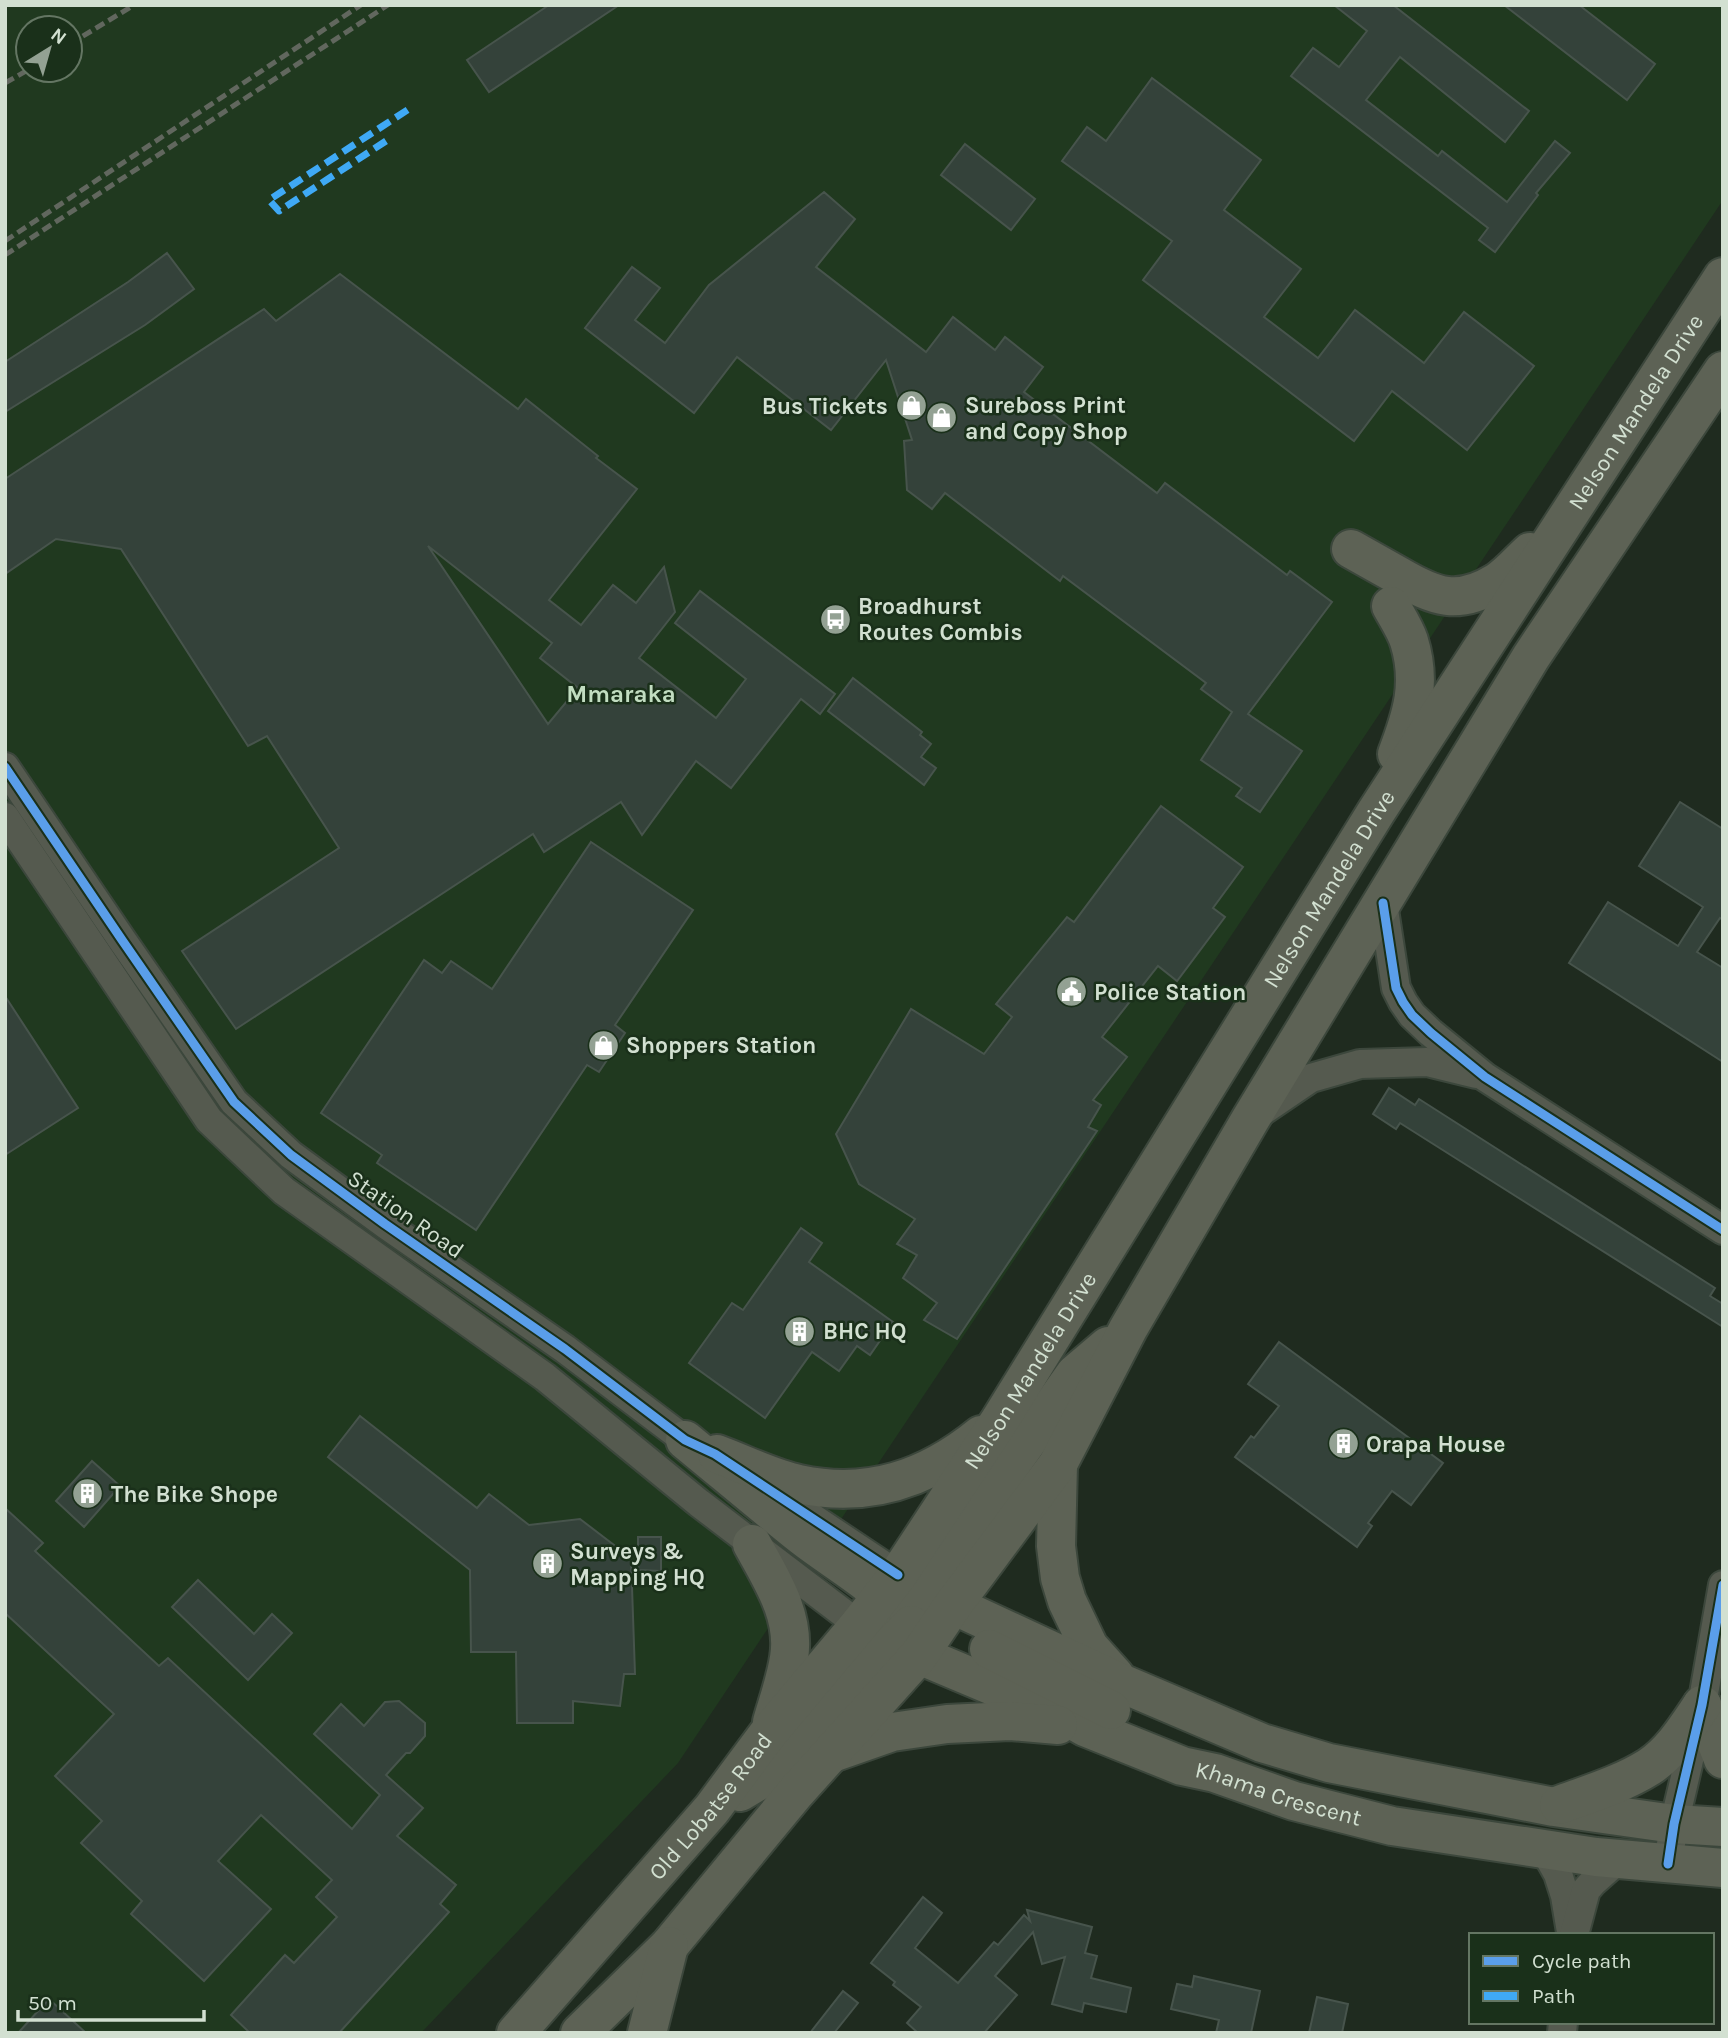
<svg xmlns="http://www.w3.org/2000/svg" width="1728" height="2038" font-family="Karla,sans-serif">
	<rect width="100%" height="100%" fill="#1f2b1f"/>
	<path fill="#20391f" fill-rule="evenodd" d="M5 5H1723V200L678 1763 421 2033H5ZM28 28H70V70H28Z"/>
	<g fill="#34423a" stroke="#47544c" stroke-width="2" fill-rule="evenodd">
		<path d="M549 5H619L489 92 467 60Z"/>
		<path d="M1334 5H1393L1529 111 1505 142 1400 57 1366 100 1438 156 1442 151 1507 202 1555 141 1570 153 1536 193 1538 195 1495 252 1479 240 1488 228 1291 76 1313 48 1339 67 1367 31Z"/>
		<path d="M1504 5H1579L1655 64 1627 100Z"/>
		<path d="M1152 78 1261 160 1224 210 1301 269 1264 317 1318 358 1355 310 1424 363 1464 312 1534 366 1467 450 1392 391 1354 441 1143 280 1172 241 1062 161 1087 127 1106 141Z"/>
		<path d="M965 144 1035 199 1011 230 941 175Z"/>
		<path d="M824 192 855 219 816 267 926 352 953 317 995 350 1005 337 1043 367 1024 392 1157 493 1165 483 1287 575 1290 571 1332 602 1248 714 1302 751 1260 812 1236 796 1242 788 1201 760 1232 712 1201 689 1206 683 1063 576 1060 581 945 493 932 509 907 490 904 441 912 440 886 360 831 430 737 357 694 413 585 328 632 267 660 288 635 320 665 343 709 285Z"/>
		<path d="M167 253 194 289 145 325 5 412V362L128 282Z"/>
		<path d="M340 274 518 409 526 399 598 456 596 458 637 489 549 600 581 625 613 585 636 603 664 567 675 612 639 658 716 718 746 679 675 623 700 591 835 694 820 714 801 699 731 788 696 761 642 835 621 802 544 852 533 834 236 1029 182 951 339 848 267 736 248 746 121 549 56 539 5 574V479L264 309 276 321ZM428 546 552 643 540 658 578 688 548 724Z"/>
		<path d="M853 678 922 732 920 735 931 744 921 757 936 768 924 785 828 711Z"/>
		<path d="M1680 802 1723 829V920L1720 918 1697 952 1723 968V1062L1569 963 1608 902 1678 946 1703 907 1639 866Z"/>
		<path d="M1161 806 1243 867 1213 908 1225 917 1177 981 1158 966 1102 1037 1127 1057 1093 1100 1101 1105 1088 1127 1097 1131 957 1339 924 1320 937 1303 903 1278 917 1255 897 1244 915 1219 859 1184 836 1134 911 1009 984 1054 1012 1017 996 1004 1067 917 1074 922Z"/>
		<path d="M591 842 693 910 615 1025 625 1033 599 1072 587 1065 476 1230 377 1163 382 1155 321 1113 424 960 442 973 451 961 492 989Z"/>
		<path d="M5 996 78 1108 5 1155Z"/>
		<path d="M1389 1088 1415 1105 1419 1099 1715 1288 1710 1296 1723 1304V1327L1400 1123 1396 1129 1373 1114Z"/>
		<path d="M801 1228 822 1243 809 1262 893 1322 870 1355 857 1346 839 1371 812 1352 765 1418 689 1363 732 1303 743 1310Z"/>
		<path d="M1279 1342 1443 1463 1411 1505 1392 1491 1368 1523 1372 1526 1357 1547 1235 1457 1251 1436 1254 1438 1279 1406 1248 1384Z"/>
		<path d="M360 1416 477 1508 489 1494 529 1525 580 1519 631 1558 635 1674H624L620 1706 573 1701V1723H517L516 1652H471L470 1570 328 1457Z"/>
		<path d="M92 1461 120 1486 84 1527 56 1501Z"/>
		<path d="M5 1508 43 1543 35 1551 159 1666 168 1658 352 1829 380 1795 314 1734 341 1704 364 1726 385 1702 399 1701 425 1723V1736L410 1753H406L386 1775 423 1808 397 1836 456 1885 440 1904 449 1912 339 2033H250L231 2015 285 1955 294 1963 337 1917 316 1897 332 1880 261 1815 218 1861 271 1909 204 1981 131 1914 142 1901 81 1843 102 1821 55 1776 114 1714 5 1613Z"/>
		<path d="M638 1537H661V1571L638 1570Z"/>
		<path d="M198 1580 254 1634 272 1614 292 1633 248 1680 172 1607Z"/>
		<path d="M923 1897 942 1913 915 1948 958 1983 994 1942 998 1945 1024 1915 1030 1921 1027 1910 1092 1927 1085 1953 1097 1956 1091 1978 1131 1988 1126 2012 1084 2003 1082 2012 1052 2004 1065 1957 1042 1964 1033 1932 995 1976 1017 1995 984 2033H918L907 2023 921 2007 893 1985 895 1982 871 1963Z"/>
		<path d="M1194 1976 1260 1991 1251 2033H1216L1219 2020 1171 2009 1177 1984 1192 1987Z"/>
		<path d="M843 1991 858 2003 834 2033H810Z"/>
		<path d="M1317 1997 1348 2004 1342 2033H1309Z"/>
		<path d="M49 1999 86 2033H18Z"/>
	</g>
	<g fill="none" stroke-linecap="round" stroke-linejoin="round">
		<defs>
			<g id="minor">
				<path d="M5 767 122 940 234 1102 291 1155 385 1224 565 1349 685 1440 702 1448"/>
				<path d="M5 817 209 1120 284 1191 545 1377 699 1503 859 1625"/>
				<path d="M1383 903 1396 988 1403 1002 1412 1015 1431 1033 1485 1077 1723 1230"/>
				<path d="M1258 1114 1311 1078 1360 1064 1427 1062 1476 1074"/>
				<path d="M769 1489 898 1575"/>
				<path d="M1544 1849 1558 1874 1565 1896 1571 1932"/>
				<path d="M1668 1864 1674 1824 1702 1705 1723 1585"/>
				<path d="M1574 1935 1586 1890 1593 1882 1619 1859"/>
				<path d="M1562 2033 1563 2022"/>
			</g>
			<g id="primary">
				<path d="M1351 549C1367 558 1383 567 1399 576 1435 597 1458 606 1497 582 1509 574 1519 562 1530 552"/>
				<path d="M1391 606C1397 617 1405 629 1409 641 1422 683 1412 715 1397 754"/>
				<path d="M685 1440C724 1472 763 1505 803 1537 835 1562 873 1582 900 1614"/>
				<path d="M717 1454C744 1464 771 1478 799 1484 868 1499 927 1479 981 1435"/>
				<path d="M1058 1464 1056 1546 1060 1578 1067 1601 1089 1647 1115 1676"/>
				<path d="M752 1544C771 1579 796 1616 789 1658 786 1679 778 1701 772 1722"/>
				<path d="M898 1575 953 1605 1121 1683 1262 1743 1329 1763 1554 1807 1674 1824 1723 1827"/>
				<path d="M905 1606 925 1590 947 1555 1075 1374 1108 1346"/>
				<path id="s1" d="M859 1625 919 1655 1071 1719 1085 1727 1182 1766 1215 1773 1294 1801 1392 1826 1596 1857 1723 1868"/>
				<path d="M989 1649 1111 1710"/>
				<path d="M1702 1705 1723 1759"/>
				<path d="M832 1753 892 1732 947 1724 1010 1721 1058 1725"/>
				<path d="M740 1792 765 1777 911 1625"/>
				<path d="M1559 1805C1589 1794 1622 1784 1649 1767 1672 1752 1687 1727 1702 1705"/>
				<path id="s2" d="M516 2033 712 1809 770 1731 859 1625 898 1575 1000 1420 1376 812 1723 277"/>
				<path d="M580 2033 669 1946 796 1792 919 1655 953 1605 1058 1464 1128 1329 1250 1120 1531 657 1723 371"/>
				<path d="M647 2033 669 1946"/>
			</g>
		</defs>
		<use href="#minor" stroke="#3c473c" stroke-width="32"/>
		<use href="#primary" stroke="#3c473c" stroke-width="42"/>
		<use href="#minor" stroke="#555a4f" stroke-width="28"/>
		<use href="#primary" stroke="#5d6255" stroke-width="38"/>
		<g stroke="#61675e" stroke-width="5" stroke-dasharray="10 5" stroke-linecap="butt">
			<path d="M70 44 134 5"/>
			<path d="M5 83 28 70"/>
			<path d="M5 241 361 5"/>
			<path d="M5 255 388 5"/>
		</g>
		<path stroke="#3fa9f5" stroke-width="7" stroke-dasharray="14 7" stroke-linecap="butt" d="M386 141 279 211 269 200 412 107"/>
		<defs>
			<g id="cycleway">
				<path d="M5 767 122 940 234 1102 291 1155 385 1224 565 1349 685 1440 715 1454 898 1575"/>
				<path d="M1383 903 1396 988 1403 1002 1412 1015 1431 1033 1485 1077 1723 1230"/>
				<path d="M1668 1864 1674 1824 1702 1705 1723 1585"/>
			</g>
		</defs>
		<use href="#cycleway" stroke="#1a301a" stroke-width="13"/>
		<use href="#cycleway" stroke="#5a9eea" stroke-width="9"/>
	</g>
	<defs>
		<symbol id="shop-disc" viewBox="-11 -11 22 22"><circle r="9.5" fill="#93a193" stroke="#1a301a"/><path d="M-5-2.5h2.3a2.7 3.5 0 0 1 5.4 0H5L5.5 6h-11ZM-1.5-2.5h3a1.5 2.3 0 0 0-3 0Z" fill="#fff"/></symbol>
		<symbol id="bus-disc" viewBox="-11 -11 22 22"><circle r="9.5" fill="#93a193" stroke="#1a301a"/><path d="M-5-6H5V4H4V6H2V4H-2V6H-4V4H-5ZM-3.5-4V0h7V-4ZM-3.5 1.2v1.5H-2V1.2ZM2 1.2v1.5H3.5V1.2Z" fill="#fff"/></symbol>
		<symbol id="civic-disc" viewBox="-11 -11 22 22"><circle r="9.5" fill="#93a193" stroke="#1a301a"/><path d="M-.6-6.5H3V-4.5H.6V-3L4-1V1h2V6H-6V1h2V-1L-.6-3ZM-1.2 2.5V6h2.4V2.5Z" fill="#fff"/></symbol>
		<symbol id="building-disc" viewBox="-11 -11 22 22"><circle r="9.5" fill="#93a193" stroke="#1a301a"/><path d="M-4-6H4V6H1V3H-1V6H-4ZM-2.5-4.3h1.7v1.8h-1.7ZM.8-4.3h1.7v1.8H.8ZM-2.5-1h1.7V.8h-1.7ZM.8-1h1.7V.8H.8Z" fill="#fff"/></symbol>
	</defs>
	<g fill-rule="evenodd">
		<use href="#shop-disc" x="894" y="388" width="35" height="35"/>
		<use href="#shop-disc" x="924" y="400" width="35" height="35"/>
		<use href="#bus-disc" x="818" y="602" width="35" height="35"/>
		<use href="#civic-disc" x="1054" y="974" width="35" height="35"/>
		<use href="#shop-disc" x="586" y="1028" width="35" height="35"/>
		<use href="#building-disc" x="782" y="1314" width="35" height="35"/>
		<use href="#building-disc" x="1326" y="1426" width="35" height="35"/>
		<use href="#building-disc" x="70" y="1476" width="35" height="35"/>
		<use href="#building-disc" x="530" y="1546" width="35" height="35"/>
	</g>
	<g text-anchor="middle" stroke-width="5" stroke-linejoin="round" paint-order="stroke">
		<g font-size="23" font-weight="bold" fill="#d2e0d1" stroke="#1a301a" text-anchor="start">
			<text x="965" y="413">Sureboss Print<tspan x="965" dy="26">and Copy Shop</tspan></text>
			<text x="888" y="414" text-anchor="end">Bus Tickets</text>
			<text x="858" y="614">Broadhurst<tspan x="858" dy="26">Routes Combis</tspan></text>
			<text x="1094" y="1000">Police Station</text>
			<text x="626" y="1053">Shoppers Station</text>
			<text x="823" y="1339">BHC HQ</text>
			<text x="1366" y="1452">Orapa House</text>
			<text x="111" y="1502">The Bike Shope</text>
			<text x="570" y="1559">Surveys &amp;<tspan x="570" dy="26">Mapping HQ</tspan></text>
		</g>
		<g font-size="23" fill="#d2e0d1" stroke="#1a301a">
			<text dy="8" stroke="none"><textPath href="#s2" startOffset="1974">Nelson Mandela Drive</textPath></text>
			<text dy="8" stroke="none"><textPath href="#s2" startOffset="1407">Nelson Mandela Drive</textPath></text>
			<text transform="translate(406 1214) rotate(35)" y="8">Station Road</text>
			<text dy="8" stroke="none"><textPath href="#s2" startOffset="840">Nelson Mandela Drive</textPath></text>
			<text dy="8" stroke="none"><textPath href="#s1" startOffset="453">Khama Crescent</textPath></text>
			<text dy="8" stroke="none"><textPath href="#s2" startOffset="299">Old Lobatse Road</textPath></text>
		</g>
		<g font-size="24" font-weight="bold" fill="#c2ddc1" stroke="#1a301a">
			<text x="621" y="702">Mmaraka</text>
		</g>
	</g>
	<rect width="1728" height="2038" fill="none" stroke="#d2e0d1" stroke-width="14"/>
	<rect x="1469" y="1933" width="245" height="91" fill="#1a301a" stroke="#647663" stroke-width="2"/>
	<rect x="1483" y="1956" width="35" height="10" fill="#5a9eea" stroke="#647663" stroke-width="2"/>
	<text x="1532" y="1968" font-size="21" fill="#d2e0d1">Cycle path</text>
	<rect x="1483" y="1991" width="35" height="10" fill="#3fa9f5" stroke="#647663" stroke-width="2"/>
	<text x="1532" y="2003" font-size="21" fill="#d2e0d1">Path</text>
	<g transform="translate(49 49) rotate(37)"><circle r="33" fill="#1a301a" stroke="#647663" stroke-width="2"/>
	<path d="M0-5L12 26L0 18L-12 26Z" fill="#93a193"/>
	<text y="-10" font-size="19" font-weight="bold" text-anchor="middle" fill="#d2e0d1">N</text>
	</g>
	<path d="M18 2010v10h186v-10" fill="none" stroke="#d2e0d1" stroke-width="3.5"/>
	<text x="28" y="2010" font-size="21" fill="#d2e0d1" stroke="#1a301a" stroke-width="5" paint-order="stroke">50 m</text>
</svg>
